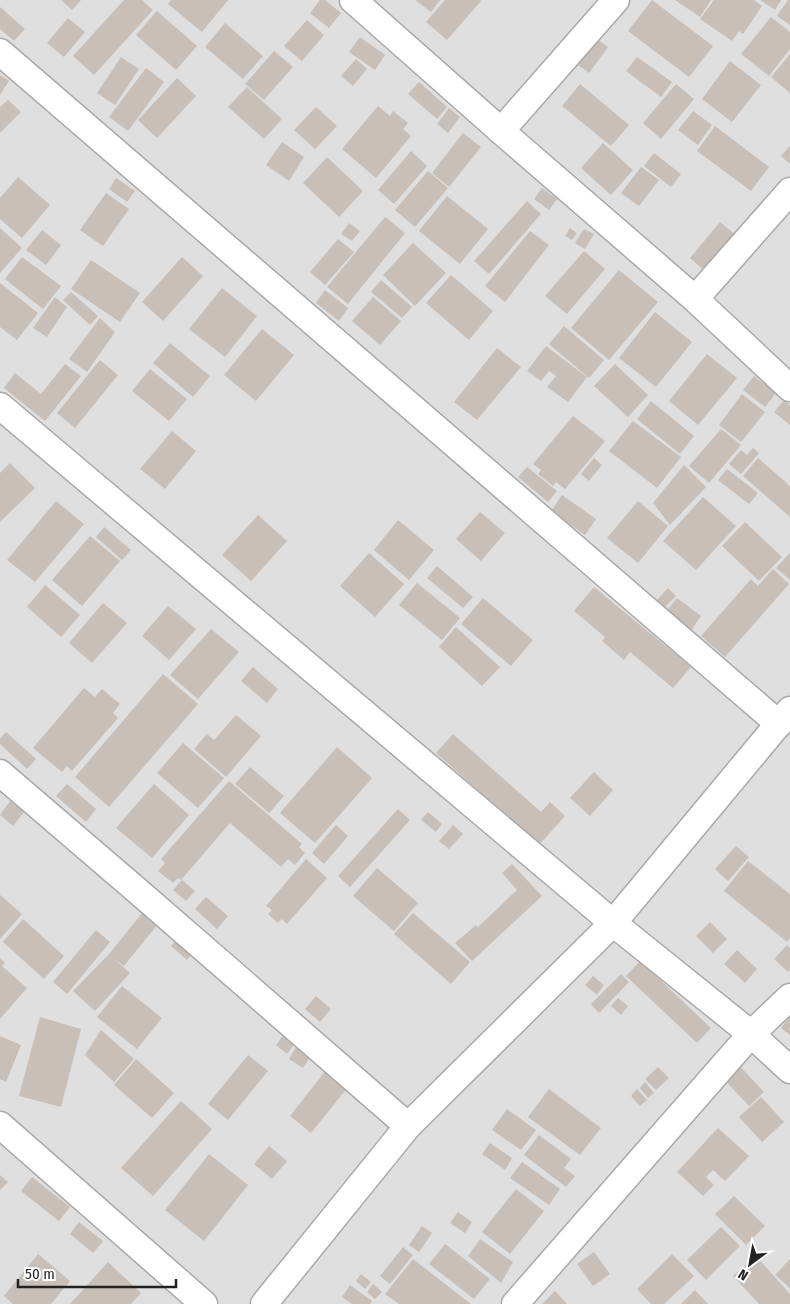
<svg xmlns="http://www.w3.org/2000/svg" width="790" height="1304" font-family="'Fira Sans Condensed',sans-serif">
	<rect width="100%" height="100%" fill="#f2efe9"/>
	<rect fill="#e0dfdf" x="0" y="0" width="790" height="1304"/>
	<g fill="#c7bfb8">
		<path d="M61 0H81L72 10Z"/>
		<path d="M124 0H142L153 10 94 75 73 56Z"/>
		<path d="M171 0H228L202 32 168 4Z"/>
		<path d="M320 0H325L341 13 329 28 310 13Z"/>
		<path d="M415 0H440L431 12Z"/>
		<path d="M445 0H480L481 1 447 40 426 22Z"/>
		<path d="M652 0 713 46 689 77 628 31Z"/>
		<path d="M675 0H711L700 17Z"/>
		<path d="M714 0H754L762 6 743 34 739 31 732 41 700 19Z"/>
		<path d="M760 0H781L775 10Z"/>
		<path d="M788 0H790V25L777 16Z"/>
		<path d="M0 7 25 29 14 41 0 29Z"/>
		<path d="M157 11 197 46 176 70 136 35Z"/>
		<path d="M771 17 790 32V49L769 76 741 54Z"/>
		<path d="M68 18 85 32 64 57 47 43Z"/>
		<path d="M307 20 324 35 302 61 284 46Z"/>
		<path d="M225 23 263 56 243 79 205 47Z"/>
		<path d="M590 34 608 47 589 73 571 60Z"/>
		<path d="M360 37 385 55 375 70 349 52Z"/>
		<path d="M274 51 293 67 264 100 245 84Z"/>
		<path d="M790 54V93L771 77Z"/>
		<path d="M121 57 139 69 115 105 97 93Z"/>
		<path d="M637 57 672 82 661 97 626 71Z"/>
		<path d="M356 59 367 69 353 86 341 76Z"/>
		<path d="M730 61 761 85 732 122 702 99Z"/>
		<path d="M146 68 164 82 128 131 109 117Z"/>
		<path d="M0 75 9 81 0 95Z"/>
		<path d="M177 78 196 96 157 138 138 120Z"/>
		<path d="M419 82 447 107 437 119 408 94Z"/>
		<path d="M580 84 629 125 611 146 562 106Z"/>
		<path d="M676 84 694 99 661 139 643 123Z"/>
		<path d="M247 87 282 119 264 139 228 107Z"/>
		<path d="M8 100 21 112 0 133V107Z"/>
		<path d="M378 106 390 116 393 111 408 123 403 129 411 136 376 178 342 149Z"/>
		<path d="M316 107 337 126 315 149 294 130Z"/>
		<path d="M449 108 460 117 448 133 437 124Z"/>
		<path d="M693 111 712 125 698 145 678 130Z"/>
		<path d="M715 126 769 167 751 191 697 151Z"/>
		<path d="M463 133 481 147 449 187 432 173Z"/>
		<path d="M282 142 304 157 289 181 266 165Z"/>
		<path d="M603 143 633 170 611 195 581 168Z"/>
		<path d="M790 146V164L781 156Z"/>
		<path d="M411 151 427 166 394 204 378 190Z"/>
		<path d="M654 153 681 174 671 187 644 166Z"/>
		<path d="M327 157 363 191 339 217 303 183Z"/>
		<path d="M641 167 659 180 639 206 621 193Z"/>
		<path d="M428 171 448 188 415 227 395 210Z"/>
		<path d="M18 177 50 205 22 238 0 219V198Z"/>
		<path d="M116 178 135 191 127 202 109 189Z"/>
		<path d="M542 188 557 199 549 210 534 199Z"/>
		<path d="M106 193 129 209 103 246 80 230Z"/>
		<path d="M447 196 488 229 460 264 419 231Z"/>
		<path d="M527 201 541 214 489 274 474 261Z"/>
		<path d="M385 217 405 233 348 304 327 287Z"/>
		<path d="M720 222 738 237 707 273 690 258Z"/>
		<path d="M349 223 360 231 352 241 341 234Z"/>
		<path d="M0 228 22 248 0 273Z"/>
		<path d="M570 228 577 233 572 240 565 236Z"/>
		<path d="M584 229 594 234 585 249 575 243Z"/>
		<path d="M42 230 61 245 46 265 26 250Z"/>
		<path d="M530 231 549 245 505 302 485 286Z"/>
		<path d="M338 239 354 252 325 285 310 272Z"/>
		<path d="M413 243 446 273 415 306 383 275Z"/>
		<path d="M584 251 605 269 567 314 545 296Z"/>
		<path d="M22 257 61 286 43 309 5 279Z"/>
		<path d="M182 257 203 276 163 321 142 302Z"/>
		<path d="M91 260 140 293 120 322 71 289Z"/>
		<path d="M619 270 658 302 609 360 571 328Z"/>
		<path d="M451 275 493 311 469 340 426 303Z"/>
		<path d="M381 280 412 307 402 318 371 292Z"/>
		<path d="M0 283 38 313 17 340 0 327Z"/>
		<path d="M222 288 257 316 225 357 189 329Z"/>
		<path d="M325 290 348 308 339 321 316 303Z"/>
		<path d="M71 292 98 316 90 325 63 300Z"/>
		<path d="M55 297 67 307 47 337 33 328Z"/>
		<path d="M373 297 401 321 380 345 352 321Z"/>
		<path d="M655 312 692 342 656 387 619 358Z"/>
		<path d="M100 318 115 332 87 372 69 359Z"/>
		<path d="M564 326 604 360 589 378 549 344Z"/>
		<path d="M262 329 294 355 256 401 224 375Z"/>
		<path d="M170 343 210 376 193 397 153 363Z"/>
		<path d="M546 346 587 377 568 402 547 387 556 376 549 371 541 381 527 371Z"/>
		<path d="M497 348 521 367 477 420 454 402Z"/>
		<path d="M707 354 737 378 698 425 669 401Z"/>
		<path d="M100 360 118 375 75 428 57 413Z"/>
		<path d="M65 364 81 376 45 421 4 388 15 373 41 394Z"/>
		<path d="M615 364 648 395 628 417 594 386Z"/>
		<path d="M150 369 187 399 169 421 132 391Z"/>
		<path d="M754 376 776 393 765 407 743 390Z"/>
		<path d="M742 394 765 412 741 442 719 425Z"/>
		<path d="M784 400 790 405V425L774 412Z"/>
		<path d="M651 401 694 436 680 454 637 419Z"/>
		<path d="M573 416 605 441 565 489 556 482 553 486 538 474 541 470 533 464Z"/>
		<path d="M633 421 681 457 657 488 609 451Z"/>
		<path d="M721 429 741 445 709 483 689 466Z"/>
		<path d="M172 431 196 451 165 489 140 469Z"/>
		<path d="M753 448 759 453 741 474 729 464 741 450 747 455Z"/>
		<path d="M594 458 602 465 589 481 581 474Z"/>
		<path d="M758 458 790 486V517L743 476Z"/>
		<path d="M10 463 35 488 0 522V473Z"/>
		<path d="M684 465 706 487 670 525 653 503Z"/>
		<path d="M527 467 557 491 548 502 518 477Z"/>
		<path d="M727 469 758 493 749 504 718 480Z"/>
		<path d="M562 495 596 519 585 535 551 511Z"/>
		<path d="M703 497 736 526 696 570 663 541Z"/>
		<path d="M56 501 84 524 35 582 7 560Z"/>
		<path d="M638 501 668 526 638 563 607 538Z"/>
		<path d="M480 512 505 533 481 561 456 539Z"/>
		<path d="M258 515 287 541 251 581 222 555Z"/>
		<path d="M398 520 434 550 409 580 374 550Z"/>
		<path d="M745 522 782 557 759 581 722 546Z"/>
		<path d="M104 527 131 550 122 560 96 537Z"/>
		<path d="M90 536 120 561 82 606 52 580Z"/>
		<path d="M369 553 404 584 375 617 340 586Z"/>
		<path d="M790 553V580L776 568Z"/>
		<path d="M437 566 473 597 463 608 427 578Z"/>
		<path d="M773 569 789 584 725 657 701 636 751 579 758 586Z"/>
		<path d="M417 583 460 618 442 640 399 605Z"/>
		<path d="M45 585 80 615 61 637 27 607Z"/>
		<path d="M594 587 691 667 673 688 630 652 624 660 602 641 605 637 574 611Z"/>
		<path d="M668 588 676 596 664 608 656 601Z"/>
		<path d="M483 598 533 640 511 666 461 624Z"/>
		<path d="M677 598 701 616 690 632 665 613Z"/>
		<path d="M103 603 127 623 92 663 69 643Z"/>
		<path d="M168 606 196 629 169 660 142 636Z"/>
		<path d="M456 627 500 667 482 686 439 647Z"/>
		<path d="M211 629 239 652 198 699 170 675Z"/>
		<path d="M253 667 278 689 267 703 241 681Z"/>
		<path d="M163 674 198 704 109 807 75 777Z"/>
		<path d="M84 688 95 697 102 689 120 704 113 713 118 718 72 771 67 766 62 772 33 748Z"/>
		<path d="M236 715 261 736 226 777 194 749 207 734 214 740Z"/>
		<path d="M6 732 36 759 27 769 0 744V739Z"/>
		<path d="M453 734 541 812 550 802 565 816 539 845 436 753Z"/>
		<path d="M183 743 224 778 198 808 157 773Z"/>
		<path d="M337 747 372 778 315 843 280 813Z"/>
		<path d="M250 767 284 796 269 813 235 784Z"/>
		<path d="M594 772 613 790 590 816 570 798Z"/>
		<path d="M229 781 302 844 299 847 305 853 295 865 288 859 281 867 230 823 181 880 178 878 173 883 158 871 165 863 161 859Z"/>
		<path d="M67 784 96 809 86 822 56 796Z"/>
		<path d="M154 784 189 815 152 858 116 828Z"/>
		<path d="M10 801 24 812 13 826 0 815Z"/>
		<path d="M398 809 410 820 350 887 338 876Z"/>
		<path d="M428 812 442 824 436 832 421 820Z"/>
		<path d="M336 825 348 836 324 864 312 853Z"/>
		<path d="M453 825 463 834 449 849 439 841Z"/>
		<path d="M736 846 749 857 728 881 715 869Z"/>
		<path d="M306 859 327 878 287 924 282 919 278 923 268 914 272 910 266 906Z"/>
		<path d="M748 861 790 894V938L787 942 724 891Z"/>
		<path d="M512 864 542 896 472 961 455 943 476 925 478 927 517 890 502 873Z"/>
		<path d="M377 868 418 903 394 931 353 896Z"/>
		<path d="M182 880 195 891 186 901 173 890Z"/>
		<path d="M0 895 22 914 0 939Z"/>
		<path d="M206 897 228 916 217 929 195 909Z"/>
		<path d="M143 912 158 924 124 966 113 958 130 973 95 1011 73 991 109 954Z"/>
		<path d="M413 913 470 962 451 984 394 934Z"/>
		<path d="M23 919 64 956 44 979 3 942Z"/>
		<path d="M710 922 727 939 713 953 696 936Z"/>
		<path d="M96 930 110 942 67 994 53 982Z"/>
		<path d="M180 935 196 949 187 960 171 946Z"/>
		<path d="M787 945 790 948V970L788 972 774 959Z"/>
		<path d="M737 950 757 969 745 983 724 964Z"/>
		<path d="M0 958 5 963 2 966 27 988 0 1019Z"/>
		<path d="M640 961 711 1028 697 1043 626 976Z"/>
		<path d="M621 974 629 982 599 1013 591 1004Z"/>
		<path d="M593 976 604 985 597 995 585 985Z"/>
		<path d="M122 986 162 1018 137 1049 97 1017Z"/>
		<path d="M316 996 331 1009 320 1022 305 1009Z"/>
		<path d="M618 998 628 1006 621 1015 611 1006Z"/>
		<path d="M790 1016V1035L781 1028Z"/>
		<path d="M40 1017 81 1029 61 1107 19 1096Z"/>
		<path d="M101 1030 134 1059 114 1082 85 1055Z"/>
		<path d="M286 1032 297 1041 287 1054 276 1045Z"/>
		<path d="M0 1036 21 1045 6 1082 0 1079Z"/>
		<path d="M296 1047 310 1057 303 1068 289 1059Z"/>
		<path d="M248 1055 268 1071 228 1120 208 1104Z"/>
		<path d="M136 1059 174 1093 152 1118 114 1085Z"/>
		<path d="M734 1060 764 1092 749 1106 719 1074Z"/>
		<path d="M658 1067 669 1078 656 1090 645 1079Z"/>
		<path d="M326 1070 348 1087 311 1133 290 1116Z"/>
		<path d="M645 1082 654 1093 648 1098 640 1088Z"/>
		<path d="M549 1089 601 1128 580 1155 528 1117Z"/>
		<path d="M637 1089 647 1100 640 1106 631 1096Z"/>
		<path d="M761 1097 784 1122 762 1142 739 1117Z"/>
		<path d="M181 1101 212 1129 153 1196 121 1168Z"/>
		<path d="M507 1109 536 1130 521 1150 492 1130Z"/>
		<path d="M718 1128 749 1156 725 1181 713 1170 706 1177 714 1185 703 1196 677 1172Z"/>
		<path d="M539 1135 571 1159 564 1168 575 1176 566 1187 524 1155Z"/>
		<path d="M490 1143 512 1158 505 1170 482 1154Z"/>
		<path d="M269 1146 287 1161 272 1179 254 1164Z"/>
		<path d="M209 1154 248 1185 204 1241 165 1210Z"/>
		<path d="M522 1162 560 1189 549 1205 510 1178Z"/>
		<path d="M0 1175 8 1182 0 1190Z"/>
		<path d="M32 1177 70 1207 59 1221 21 1191Z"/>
		<path d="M516 1189 544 1211 510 1254 482 1232Z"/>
		<path d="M734 1196 765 1226 746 1245 715 1214Z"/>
		<path d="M458 1212 472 1222 465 1233 450 1223Z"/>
		<path d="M79 1222 103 1241 93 1253 70 1234Z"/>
		<path d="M422 1226 432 1233 419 1252 409 1245Z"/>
		<path d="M721 1227 740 1246 706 1280 687 1260Z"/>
		<path d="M480 1239 513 1262 501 1283 468 1256Z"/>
		<path d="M445 1244 490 1279 474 1299 429 1264Z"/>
		<path d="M403 1247 413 1255 390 1284 380 1276Z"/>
		<path d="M594 1252 610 1274 593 1286 577 1264Z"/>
		<path d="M38 1254 70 1281 51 1304H13L4 1296Z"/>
		<path d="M672 1254 694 1276 664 1304H651L637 1289Z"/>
		<path d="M756 1256 790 1294V1304H759L733 1276Z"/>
		<path d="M413 1259 471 1304H399L385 1294Z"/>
		<path d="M790 1259V1288L775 1275Z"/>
		<path d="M108 1262 141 1293 131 1304H70Z"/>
		<path d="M361 1274 371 1282 365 1289 356 1281Z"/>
		<path d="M373 1284 382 1292 375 1299 367 1292Z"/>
		<path d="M350 1285 372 1301 370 1304H352L342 1297Z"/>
		<path d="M695 1290 708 1304H681Z"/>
		<path d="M555 1291 567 1304H542Z"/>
	</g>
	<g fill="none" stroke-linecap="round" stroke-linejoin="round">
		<defs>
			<g id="minor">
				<path d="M353 0 501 131 695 299 790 388"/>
				<path d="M0 52 779 724"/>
				<path d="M501 131 616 0"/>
				<path d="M695 299 790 191"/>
				<path d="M0 406 613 923 751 1034 790 1070"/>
				<path d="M0 773 140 893 408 1126"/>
				<path d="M0 1125 204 1304"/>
				<path d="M264 1304 408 1126 613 923 790 710"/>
				<path d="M515 1304 751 1034 790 997"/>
			</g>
		</defs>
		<use href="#minor" stroke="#a9a9a9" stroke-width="29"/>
		<use href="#minor" stroke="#fff" stroke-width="26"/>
	</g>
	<g transform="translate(750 1264) rotate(212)" stroke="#ffffff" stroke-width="4" paint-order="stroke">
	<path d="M0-4L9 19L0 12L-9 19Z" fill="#222222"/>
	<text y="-8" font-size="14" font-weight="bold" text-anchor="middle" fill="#222222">N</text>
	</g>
	<path d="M18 1279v8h158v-8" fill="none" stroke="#222222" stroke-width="2.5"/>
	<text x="25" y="1279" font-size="15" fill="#222222" stroke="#ffffff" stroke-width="4" paint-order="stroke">50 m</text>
</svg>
